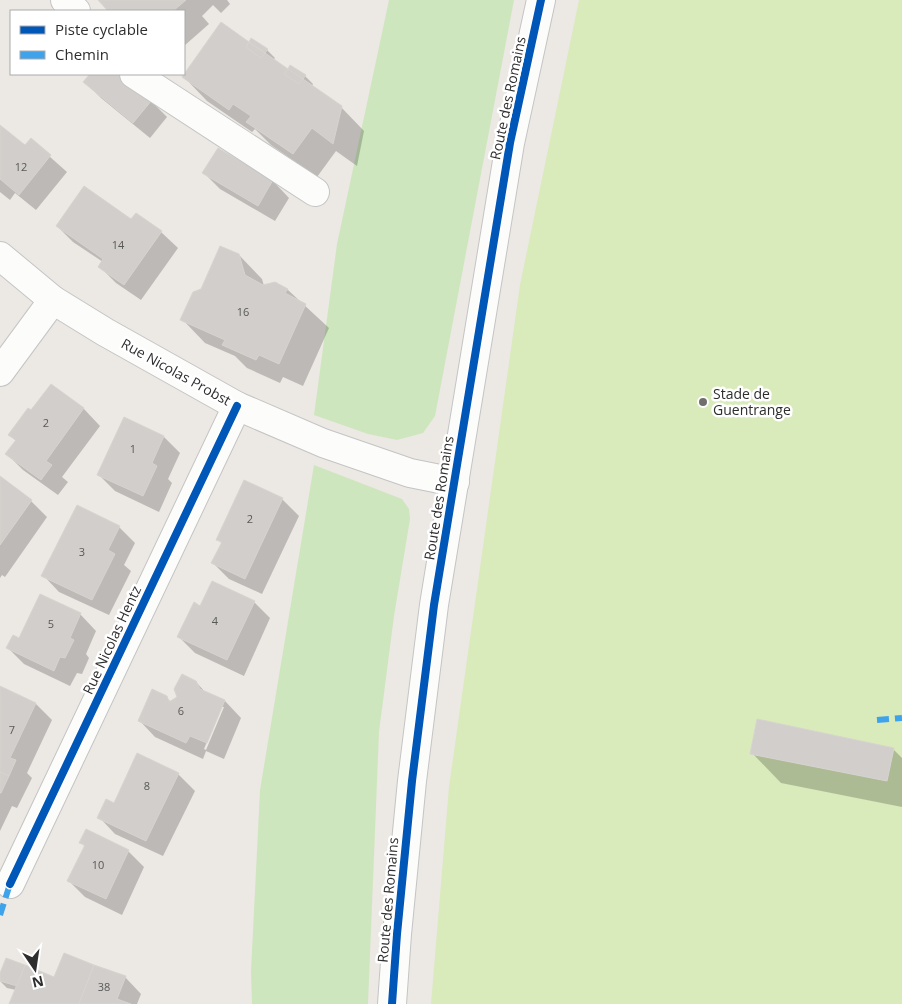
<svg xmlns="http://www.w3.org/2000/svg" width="902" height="1004" font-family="'Open Sans',sans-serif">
	<rect width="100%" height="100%" fill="#ece8e4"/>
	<g fill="#cee6be">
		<path d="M389 0H514L435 416 423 433 397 440 368 434 314 415 337 244Z"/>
		<path d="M314 465 402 499 409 509 410 519 394 616 379 732 368 1004H252L251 971 260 790Z"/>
	</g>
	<path fill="#d9eabb" d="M579 0H902V1004H431L449 787 520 285Z"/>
	<g fill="#0003" fill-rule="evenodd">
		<path d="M100 0H227L230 4 221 13 213 5 202 16 209 24 184 46V11H110Z"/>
		<path d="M250 43 267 50 275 58 273 60 288 70 291 67 305 76 313 84 311 87 341 107 364 131 357 166 336 151 317 177 271 145 255 129 252 132 207 101 184 77Z"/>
		<path d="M92 74H118L151 101 167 117 150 138 101 98 85 82Z"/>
		<path d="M0 126 25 147 31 140 67 172 36 210 15 193 10 200 0 192Z"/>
		<path d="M218 149 273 181 289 198 275 221 220 189 204 173Z"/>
		<path d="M132 221 161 232 178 248 141 300 116 283 100 267 103 262 73 242 57 226Z"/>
		<path d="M239 255 262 279 264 286 275 283 288 290 329 328 303 386 283 377 280 383 247 368 235 356 205 343 182 319 202 290Z"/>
		<path d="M51 386 84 409 100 426 62 477 68 482 58 495 23 470 7 454 16 441 10 435Z"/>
		<path d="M164 437 180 453 168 479 172 483 159 512 115 491 98 474Z"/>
		<path d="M0 477 31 501 47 517 5 577 2 575 0 578Z"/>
		<path d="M245 482 282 499 299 516 262 594 229 579 213 563 222 544 218 539Z"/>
		<path d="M119 527 135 543 124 565 131 571 109 615 59 592 43 575Z"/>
		<path d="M254 602 270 618 244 676 195 653 179 637 200 608Z"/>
		<path d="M80 614 96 631 86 654 89 658 82 674 77 673 70 686 24 664 8 648 20 640Z"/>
		<path d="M196 682 207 694 225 701 241 718 224 759 206 751 203 759 155 737 139 720 166 697 171 702ZM221 707H224L206 750 204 749Z"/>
		<path d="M0 687 36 704 52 720 27 773 32 778 17 808 12 806 0 831Z"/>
		<path d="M893 749 902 758V807L781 783 752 753Z"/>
		<path d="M138 755 178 774 195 791 163 856 115 834 99 817 114 804Z"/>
		<path d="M81 842 128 851 144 867 122 915 85 897 69 881 85 847Z"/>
		<path d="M0 977 54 979 125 977 141 994 137 1004H11L16 990 7 988 0 981Z"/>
	</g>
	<g fill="#d1cecb" stroke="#d7d4d0">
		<path d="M98 0H186L173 11H108Z"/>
		<path d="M221 22 249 42 246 47 261 58 265 53 288 69 284 74 299 84 303 79 342 106 333 144 312 128 293 154 246 122 251 116 233 104 229 110 182 77Z"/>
		<path d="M251 38 268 49 265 53 249 42Z"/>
		<path d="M249 42 265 53 261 58 246 47Z"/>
		<path d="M290 65 306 75 303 79 288 69Z"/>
		<path d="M288 69 303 79 299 84 284 74Z"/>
		<path d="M90 74H120L152 100 133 123 83 82Z"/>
		<path d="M0 125 25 145 31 138 51 155 19 195 0 179Z"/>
		<path d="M218 148 273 180 258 206 202 173Z"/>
		<path d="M84 186 131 219 136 213 162 231 124 285 98 267 103 259 56 226Z"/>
		<path d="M220 246 239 254 245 275 263 285 275 282 288 289 285 293 306 304 279 364 259 355 256 360 222 345 225 340 180 320 193 292 201 289Z"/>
		<path d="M51 384 84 408 46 461 52 465 41 480 5 454 16 440 8 435 28 408 31 410Z"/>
		<path d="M124 417 164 436 152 463 157 466 143 496 97 475Z"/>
		<path d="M0 476 32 500 0 545Z"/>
		<path d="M244 480 283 498 245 579 211 563 222 542 216 540Z"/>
		<path d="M77 505 120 526 108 550 115 554 92 600 41 576Z"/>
		<path d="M212 581 255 601 227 660 177 637 194 602 200 606Z"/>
		<path d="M40 594 81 613 70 638 74 640 65 658 60 657 54 671 6 648 13 635 19 638Z"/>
		<path d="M182 674 196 681 200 689 225 700 207 743 190 736 186 743 138 721 152 689 167 696 169 702 177 697 174 689Z"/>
		<path d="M0 686 36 703 10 758 16 760 9 776 0 772Z"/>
		<path d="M757 719 894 748 887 781 750 754Z"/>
		<path d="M137 753 179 773 146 841 97 818 106 799 114 803Z"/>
		<path d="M0 772 9 776 1 793H0Z"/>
		<path d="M86 829 129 850 106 899 67 881 85 845 79 843Z"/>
		<path d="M64 953 94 965 79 1004H9L25 965 54 977Z"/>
		<path d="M6 958 25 965 17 986 0 981V973Z"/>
		<path d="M94 965 126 976 117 999 131 1004H79Z"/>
	</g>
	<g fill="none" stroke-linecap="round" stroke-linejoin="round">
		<defs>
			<g id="minor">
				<path d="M65 0 76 11"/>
				<path d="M134 74 315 192"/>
				<path d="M0 256 53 300 105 332 237 406 323 443 410 473 455 482"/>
				<path d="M0 372 53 300"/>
				<path d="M10 884 237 406"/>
				<path d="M392 1004 397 934 412 781 434 605 510 143 541 0"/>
			</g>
		</defs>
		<use href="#minor" stroke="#c5c4c5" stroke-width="30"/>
		<use href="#minor" stroke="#fcfcfb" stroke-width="28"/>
		<g stroke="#3ea3eb" stroke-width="6" stroke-dasharray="12 6" stroke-linecap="butt">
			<path d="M877 720 902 718"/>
			<path d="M0 915 10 884"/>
		</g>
		<defs>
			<g id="cycleway">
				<path d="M10 884 237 406"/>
				<path d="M392 1004 397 934 412 781 434 605 510 143 541 0"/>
			</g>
		</defs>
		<use href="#cycleway" stroke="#fff" stroke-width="11"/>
		<use href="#cycleway" stroke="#0057b8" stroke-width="8"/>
	</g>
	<circle fill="#706f6e" stroke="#fff" stroke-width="2" cx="703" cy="402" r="5"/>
	<g text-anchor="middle" stroke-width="5" stroke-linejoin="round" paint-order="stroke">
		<g font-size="11" fill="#585857">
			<text x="21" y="171">12</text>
			<text x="118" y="249">14</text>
			<text x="243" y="316">16</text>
			<text x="46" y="427">2</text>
			<text x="133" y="453">1</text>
			<text x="250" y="523">2</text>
			<text x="82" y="556">3</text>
			<text x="215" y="625">4</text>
			<text x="51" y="628">5</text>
			<text x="181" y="715">6</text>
			<text x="12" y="734">7</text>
			<text x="147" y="790">8</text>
			<text x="98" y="869">10</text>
			<text x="104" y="991">38</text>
		</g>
		<g font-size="14" fill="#2e2e2e" stroke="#fff">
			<text transform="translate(508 98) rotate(-78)" y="5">Route des Romains</text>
			<text transform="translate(176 372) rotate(29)" y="5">Rue Nicolas Probst</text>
			<text transform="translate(439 498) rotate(-81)" y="5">Route des Romains</text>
			<text transform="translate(112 640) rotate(-65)" y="5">Rue Nicolas Hentz</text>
			<text transform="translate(388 900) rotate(-85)" y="5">Route des Romains</text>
		</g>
		<g font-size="14" fill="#2e2e2e" stroke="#fff" text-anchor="start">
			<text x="713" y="399">Stade de<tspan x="713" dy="16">Guentrange</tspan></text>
		</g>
	</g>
	<rect x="10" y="10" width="175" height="65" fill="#ffffff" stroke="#ababab"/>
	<rect x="20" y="26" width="25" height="8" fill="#0057b8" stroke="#ababab"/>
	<text x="55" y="35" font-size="15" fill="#2e2e2e">Piste cyclable</text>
	<rect x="20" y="51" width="25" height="8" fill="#3ea3eb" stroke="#ababab"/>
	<text x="55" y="60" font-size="15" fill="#2e2e2e">Chemin</text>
	<g transform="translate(35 969) rotate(167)" stroke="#ffffff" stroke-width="4" paint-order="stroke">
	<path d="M0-4L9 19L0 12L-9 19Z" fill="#2e2e2e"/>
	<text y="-8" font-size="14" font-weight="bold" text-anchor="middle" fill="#2e2e2e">N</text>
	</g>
</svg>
